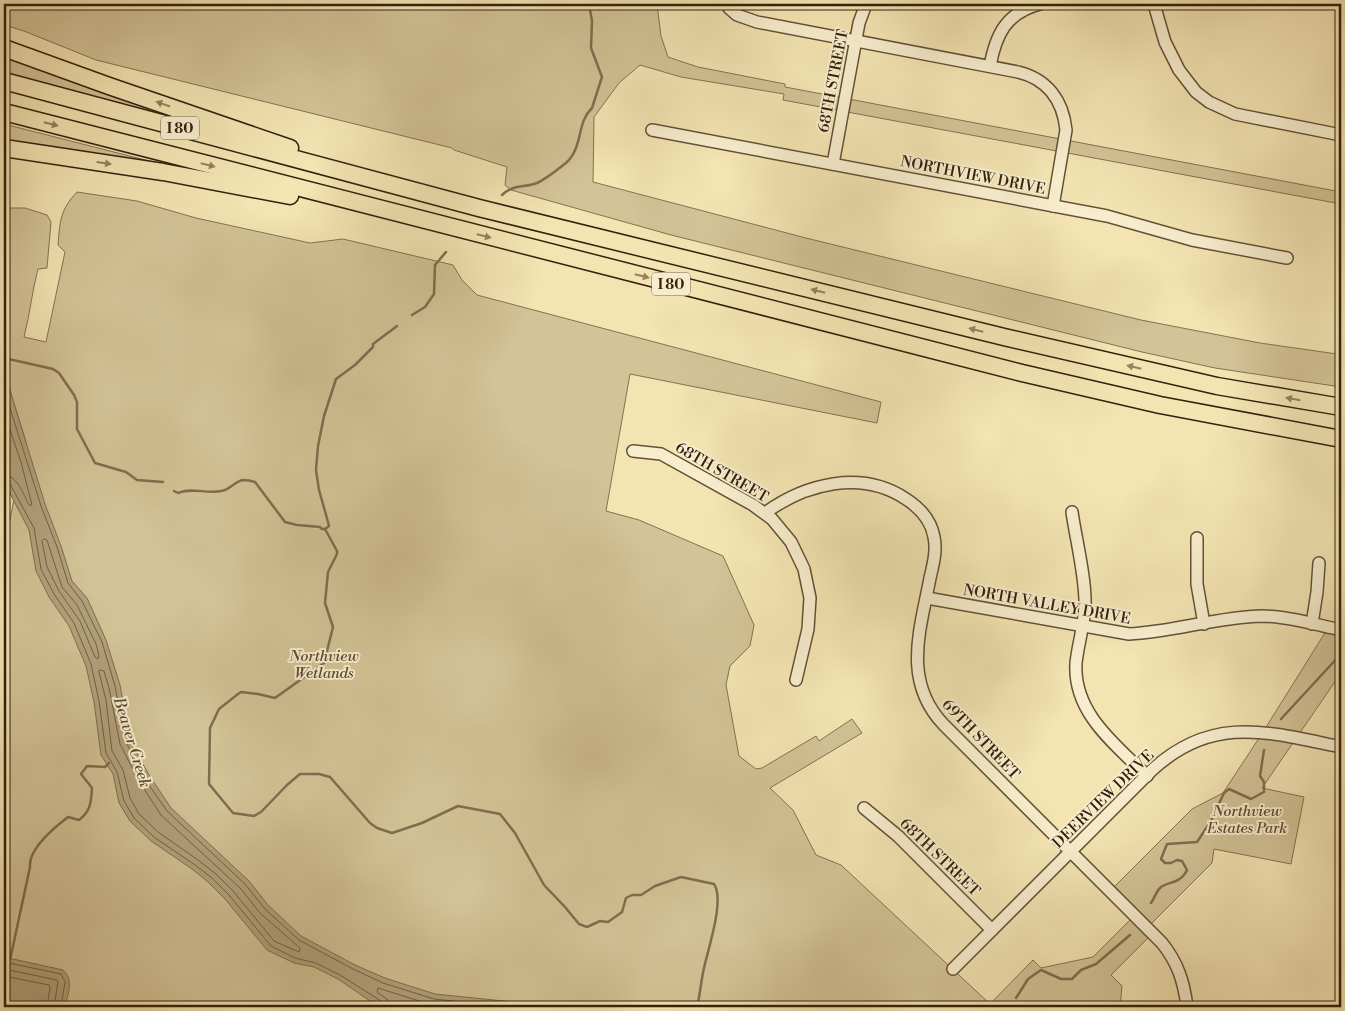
<svg xmlns="http://www.w3.org/2000/svg" width="1345" height="1011" font-family="'Libre Bodoni',serif">
	<rect width="100%" height="100%" fill="#f3e4b2"/>
	<filter id="stains"><feTurbulence type="fractalNoise" baseFrequency=".004" numOctaves="4"/><feColorMatrix values="0 0 0 0 .2 0 0 0 0 .09 0 0 0 0 .02 0 0 0 .5 -.17"/></filter>
	<radialGradient id="worn" r=".72"><stop offset=".6" stop-color="#630" stop-opacity="0"/><stop offset="1" stop-color="#630" stop-opacity=".3"/></radialGradient>
	<g fill="#d3c396" stroke="#847252">
		<path d="M4 4H657L661 36 668 57 698 67 785 84V87L1341 192V204L783 100 784 94 681 77 640 65 619 83 594 117 593 182 806 238 1141 320 1260 343 1337 354 1341 334V387L1215 368 1142 352 671 235 511 190 505 185 507 167 454 150 452 148 96 60 24 31 4 25Z"/>
		<path d="M4 55 177 115 176 119 4 74Z"/>
		<path d="M4 124 161 164 4 141Z"/>
		<path d="M77 192 137 201 196 218 310 243 343 239 453 265 462 280 477 295 881 402 877 423 630 374 606 511 639 520 723 556 754 625 750 646 730 666 726 685 739 756 756 769 762 768 816 736 819 741 852 719 862 733 770 788 793 810 816 855 841 865 990 1004 1033 960 1041 968 1093 957 1134 916 1110 891 1192 809 1223 793 1263 732 1328 628 1341 626V673L1262 788 1304 797 1291 864 1214 849 1212 863 1147 928 1152 934 1111 975 1122 986 1120 1007H4V548L26 442 4 371V208H25L47 215 51 222 47 268 38 269C32 291 30 314 24 337L46 342 65 252 58 245C60 221 60 210 77 192Z"/>
	</g>
	<g fill="#b2a17a" stroke="#806d4f">
		<path d="M4 371 45 504 61 546 72 581 87 598 106 640 120 685 130 741 149 775 171 808 249 881 268 905 301 936 355 965 385 978 435 994 543 1005 547 1007H383L373 1003 338 979 314 967 294 963 267 950 225 899 208 882 192 869 151 841 130 821 119 803 113 774 101 755 94 702 86 666 69 626 49 597 36 571 29 530 4 482Z"/>
		<path d="M4 957 63 970C74 979 68 994 65 1007H4Z"/>
	</g>
	<g fill="none" stroke-linecap="round" stroke-linejoin="round">
		<g stroke="#736044" stroke-width="1">
			<path d="M4 389 41 506 57 547 68 583 82 601 102 642 115 686 126 742 144 778 167 811 245 884 265 909 299 940 353 969 383 983 434 999 511 1007"/>
			<path d="M4 412 21 462 32 505H29C23 494 18 476 4 475"/>
			<path d="M4 481 10 484 34 528 41 569 54 594 74 623 91 664 99 701 106 753 117 772 124 801 134 818 154 837 195 865 212 878 229 895 271 946 295 958 316 963 340 975 381 1001 383 1007"/>
			<path d="M44 539 47 540 62 587 77 605 96 644 99 656 98 659 95 657 80 621 59 591 47 567 42 541Z"/>
			<path d="M100 670 104 671 109 688 120 744 139 781 161 815 241 889 260 913 300 948 299 952 274 941 233 891 216 874 198 860 158 832 139 814 130 798 123 770 112 751 106 700 99 672Z"/>
			<path d="M4 962 61 974 65 982 61 1007"/>
			<path d="M4 969 57 980 58 982 54 1007"/>
			<path d="M4 976 49 985 50 988 47 1007"/>
			<path d="M389 1007 388 1000 377 992 378 988 432 1005 452 1007"/>
		</g>
		<g stroke="#806d4f" stroke-width="2.5">
			<path d="M502 195C514 184 523 188 537 183 546 179 558 169 566 163 584 146 576 123 592 108L602 77 591 48 592 21 589 4"/>
			<path d="M412 315 425 307 434 294 435 265 446 252"/>
			<path d="M4 358 53 369 59 373 74 395 77 402V429L95 463 126 472 137 480 163 482"/>
			<path d="M174 491 178 493C192 487 206 494 221 491 230 490 235 481 243 480 246 480 252 481 255 482L285 522 297 525 320 527 322 529H325L337 551V554L328 572 325 603 333 627 324 663 275 698 258 694 241 692 238 694 219 709 210 728 209 784 233 813 254 816 261 812 287 785 300 774H319L330 777 370 823 377 828 392 833 422 823 458 806 500 814 515 833 544 885 565 907 579 924 587 927 600 921 608 922 622 912 626 898 632 895H641L655 886 681 877 714 884C725 900 708 949 704 968 701 981 700 995 697 1007"/>
			<path d="M325 529 329 526 328 522 319 490 316 470 318 446 324 416 336 379 355 365 373 347V344L397 326"/>
			<path d="M1281 719 1340 655"/>
			<path d="M1151 903C1154 899 1156 892 1160 888 1167 881 1180 885 1187 870L1182 861 1177 860 1171 863H1165L1161 859 1167 844 1197 842 1211 821 1224 793 1229 789 1251 799 1264 792V782L1260 776 1264 750"/>
			<path d="M10 960 30 867C28 849 55 827 68 817L79 820C91 811 91 802 92 788L81 774 87 766 105 767 109 763"/>
			<path d="M1016 998 1028 979 1041 970 1061 979H1072L1081 970 1096 964 1130 935"/>
		</g>
		<defs>
			<g id="minor">
				<path d="M728 4 729 8 737 15 757 22 1018 72C1047 79 1063 100 1066 130L1053 206"/>
				<path d="M1154 4 1165 42 1179 70 1196 92 1209 102 1235 114 1341 135"/>
				<path d="M990 66C996 34 1006 13 1040 4"/>
				<path d="M652 130 1107 216 1192 240 1287 258"/>
				<path d="M833 164 859 23 866 4"/>
				<path d="M633 451 661 454 753 505 772 519 791 542 804 569 810 598 808 629 796 680"/>
				<path d="M1072 512C1076 540 1086 579 1085 606 1084 626 1078 644 1076 663 1073 713 1115 744 1147 776"/>
				<path d="M765 513C805 484 861 469 906 499 920 508 931 520 934 537 937 551 933 565 930 578 920 631 902 681 944 725L1162 943C1178 963 1184 982 1187 1007"/>
				<path d="M1197 538V584L1204 624"/>
				<path d="M927 598 1129 634C1173 632 1217 617 1262 616 1287 616 1317 625 1341 630"/>
				<path d="M1312 624 1317 592 1319 563"/>
				<path d="M864 808 898 836 992 930"/>
				<path d="M953 969 1151 771C1212 714 1268 732 1341 747"/>
			</g>
			<g id="highway">
				<path d="M4 48 109 86 290 148"/>
				<path d="M4 81 479 208 1004 337 1217 386 1341 407"/>
				<path d="M4 112 1022 373 1160 405 1341 439"/>
				<path d="M4 148 163 172 290 196"/>
			</g>
		</defs>
		<use href="#minor" stroke="#645137" stroke-width="14"/>
		<use href="#highway" stroke="#34200e" stroke-width="19"/>
		<use href="#minor" stroke="#f7edcd" stroke-width="11"/>
		<use href="#highway" stroke="#f3e4b2" stroke-width="16"/>
	</g>
	<defs><path id="oneway-solid" d="M-6-.8H1V-3.2L6.5 0L1 3.2V.8H-6Z" transform="scale(1.25)"/></defs>
	<g fill="#948260">
		<use href="#oneway-solid" transform="translate(163 104) rotate(-161)"/>
		<use href="#oneway-solid" transform="translate(51 124) rotate(14)"/>
		<use href="#oneway-solid" transform="translate(104 163) rotate(8)"/>
		<use href="#oneway-solid" transform="translate(208 165) rotate(14)"/>
		<use href="#oneway-solid" transform="translate(484 236) rotate(14)"/>
		<use href="#oneway-solid" transform="translate(642 276) rotate(14)"/>
		<use href="#oneway-solid" transform="translate(818 291) rotate(-166)"/>
		<use href="#oneway-solid" transform="translate(976 330) rotate(-166)"/>
		<use href="#oneway-solid" transform="translate(1134 367) rotate(-167)"/>
		<use href="#oneway-solid" transform="translate(1293 399) rotate(-170)"/>
	</g>
	<g text-anchor="middle" stroke-width="4" stroke-linejoin="round" paint-order="stroke">
		<g fill="#f7edcd" stroke="#6e5e47" stroke-width="1">
			<rect x="161" y="116.5" width="38" height="23" rx="4"/>
			<rect x="652" y="272.5" width="38" height="23" rx="4"/>
		</g>
		<g font-size="14" font-weight="bold" fill="#34200e">
			<text x="180" y="133">I 80</text>
			<text x="671" y="289">I 80</text>
		</g>
		<g font-size="15" fill="#34200e" stroke="#f7edcd">
			<text transform="translate(833 81) rotate(-79)" y="5">68TH STREET</text>
			<text transform="translate(973 175) rotate(11)" y="5">NORTHVIEW DRIVE</text>
			<text transform="translate(722 472) rotate(30)" y="5">68TH STREET</text>
			<text transform="translate(1047 604) rotate(10)" y="5">NORTH VALLEY DRIVE</text>
			<text transform="translate(981 739) rotate(46)" y="5">69TH STREET</text>
			<text transform="translate(1103 799) rotate(-44)" y="5">DEERVIEW DRIVE</text>
			<text transform="translate(940 857) rotate(44)" y="5">68TH STREET</text>
		</g>
		<g font-size="15" font-style="italic" fill="#5c4930" stroke="#f7edcd">
			<text x="324" y="661">Northview<tspan x="324" dy="17">Wetlands</tspan></text>
			<text x="1247" y="816">Northview<tspan x="1247" dy="17">Estates Park</tspan></text>
		</g>
		<g font-size="16" font-style="italic" fill="#604d34" stroke="#f7edcd">
			<text transform="translate(133 742) rotate(73)" y="6">Beaver Creek</text>
		</g>
	</g>
	<rect width="1345" height="1011" fill="none" stroke="#f3e4b2" stroke-width="20"/>
	<rect x="5" y="5" width="1335" height="1001" fill="none" stroke="#34200e" stroke-width="2.5"/>
	<rect x="10" y="10" width="1325" height="991" fill="none" stroke="#34200e"/>
	<rect width="100%" height="100%" filter="url(#stains)"/>
	<rect width="100%" height="100%" fill="url(#worn)"/>
</svg>
